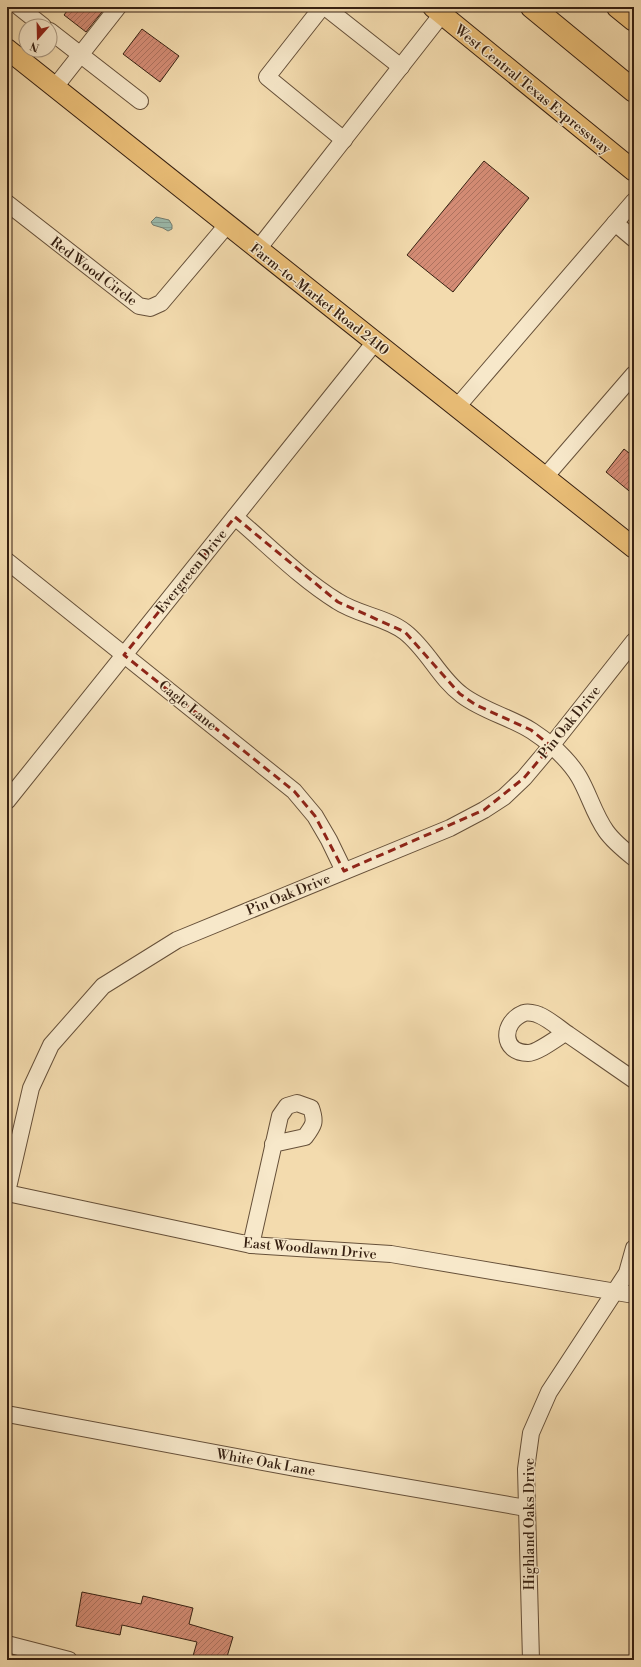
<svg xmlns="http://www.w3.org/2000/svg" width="641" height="1667" font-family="'Libre Bodoni',serif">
	<defs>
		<pattern id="water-rules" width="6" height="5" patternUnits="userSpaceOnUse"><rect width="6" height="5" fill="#9bbbae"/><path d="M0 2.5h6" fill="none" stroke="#86a095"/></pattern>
		<pattern id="building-hatch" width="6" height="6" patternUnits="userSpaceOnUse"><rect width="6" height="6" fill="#d48c75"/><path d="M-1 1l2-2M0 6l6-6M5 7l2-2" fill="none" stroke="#ad725f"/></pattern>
	</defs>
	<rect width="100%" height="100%" fill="#f3dbae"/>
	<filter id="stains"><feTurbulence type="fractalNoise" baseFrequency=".005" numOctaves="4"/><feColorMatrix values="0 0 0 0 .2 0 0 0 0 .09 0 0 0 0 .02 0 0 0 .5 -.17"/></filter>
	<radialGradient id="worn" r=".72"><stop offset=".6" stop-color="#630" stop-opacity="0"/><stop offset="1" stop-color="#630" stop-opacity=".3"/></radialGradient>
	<path fill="url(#water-rules)" stroke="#737d70" d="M156 217 169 220 172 225V229L168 231 163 228 153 225 151 222Z"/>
	<g fill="url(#building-hatch)" stroke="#372112">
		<path d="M70 7H106L86 32 64 15Z"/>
		<path d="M142 29 179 56 160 82 123 54Z"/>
		<path d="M484 161 529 198 453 292 407 255Z"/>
		<path d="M624 449 634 457V495L606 472Z"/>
		<path d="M82 1592 141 1604 143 1596 193 1608 189 1624 233 1637 226 1660H206L193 1656 197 1642 122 1625 120 1635 76 1626Z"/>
	</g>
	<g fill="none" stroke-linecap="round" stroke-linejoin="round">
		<defs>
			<g id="minor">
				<path d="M19 7 43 26"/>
				<path d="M322 7 267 77 344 140"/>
				<path d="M325 7 401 67"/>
				<path d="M50 31 140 101"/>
				<path d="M55 87 118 7"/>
				<path d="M7 203 139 306 150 308 161 303 227 225"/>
				<path d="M615 223 634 239"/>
				<path d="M258 249 442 14"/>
				<path d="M457 407 634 201"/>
				<path d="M545 477 634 374"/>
				<path d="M235 517C268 545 300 578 337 601 358 615 386 617 405 632 428 650 439 678 462 695 483 711 510 717 532 731 538 735 545 740 551 745 561 754 572 765 579 777 589 794 594 814 606 831 613 841 624 850 634 858"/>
				<path d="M7 561 294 791 315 816 329 840 344 871"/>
				<path d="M7 801 375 342"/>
				<path d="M565 1033C557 1038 537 1053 528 1053 501 1053 501 1022 524 1013 528 1012 535 1013 539 1015 549 1019 560 1029 569 1035 591 1050 612 1065 634 1080"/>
				<path d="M7 1192 31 1088 51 1045 103 986 177 940 450 828 484 810 504 797 524 778 551 746 634 641"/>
				<path d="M7 1193 251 1245 391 1254 634 1295"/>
				<path d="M251 1245 280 1116 287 1106 297 1103 311 1108C316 1122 314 1125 305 1137L273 1144"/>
				<path d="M7 1414 295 1468 526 1508"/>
				<path d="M7 1644 69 1660"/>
				<path d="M531 1660 526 1469 531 1433 549 1392 627 1273 634 1248"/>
			</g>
			<g id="major">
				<path d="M433 7 634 171"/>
				<path d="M7 49 634 548"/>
			</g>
			<g id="highway">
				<path d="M532 7 634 91"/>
				<path d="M618 7 634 20"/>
			</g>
		</defs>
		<use href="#minor" stroke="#665039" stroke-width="18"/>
		<use href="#major" stroke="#372112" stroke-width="22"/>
		<use href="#highway" stroke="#372112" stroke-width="24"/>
		<use href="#minor" stroke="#f7e8ca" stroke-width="16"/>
		<use href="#major" stroke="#eabe77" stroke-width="20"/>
		<use href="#highway" stroke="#eabe77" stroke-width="22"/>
	</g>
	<path fill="none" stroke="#8f2418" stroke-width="3" stroke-dasharray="8 5" stroke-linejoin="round" d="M235 517 338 602 405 632 460 694 476 705 531 730 551 746 524 778 484 810 344 871 315 816 294 791 124 655Z"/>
	<g text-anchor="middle" stroke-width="3" stroke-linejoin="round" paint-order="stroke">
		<g font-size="14" fill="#372112" stroke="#f7e8ca">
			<text transform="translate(533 89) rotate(39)" y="5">West Central Texas Expressway</text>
			<text transform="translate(94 271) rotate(37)" y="5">Red Wood Circle</text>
			<text transform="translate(320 299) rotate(38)" y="5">Farm-to-Market Road 2410</text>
			<text transform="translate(191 571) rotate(-51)" y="5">Evergreen Drive</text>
			<text transform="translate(188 705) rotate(39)" y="5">Cagle Lane</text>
			<text transform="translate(569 722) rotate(-51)" y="5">Pin Oak Drive</text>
			<text transform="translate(288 894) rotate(-22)" y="5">Pin Oak Drive</text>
			<text transform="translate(310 1248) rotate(5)" y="5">East Woodlawn Drive</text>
			<text transform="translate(266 1462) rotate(10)" y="5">White Oak Lane</text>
			<text transform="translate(529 1524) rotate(-90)" y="5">Highland Oaks Drive</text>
		</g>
	</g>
	<rect width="641" height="1667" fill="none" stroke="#f3dbae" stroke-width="24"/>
	<rect x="8" y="8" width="625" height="1651" fill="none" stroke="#372112" stroke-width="2"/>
	<rect x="12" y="12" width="617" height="1643" fill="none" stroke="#372112"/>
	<g transform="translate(38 38) rotate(200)"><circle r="19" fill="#f7e8ca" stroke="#aa9880"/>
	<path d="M0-3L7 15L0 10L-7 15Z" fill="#8f2418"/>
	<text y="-6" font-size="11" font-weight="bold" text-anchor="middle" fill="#372112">N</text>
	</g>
	<rect width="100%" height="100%" filter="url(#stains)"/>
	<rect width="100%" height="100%" fill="url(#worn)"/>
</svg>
